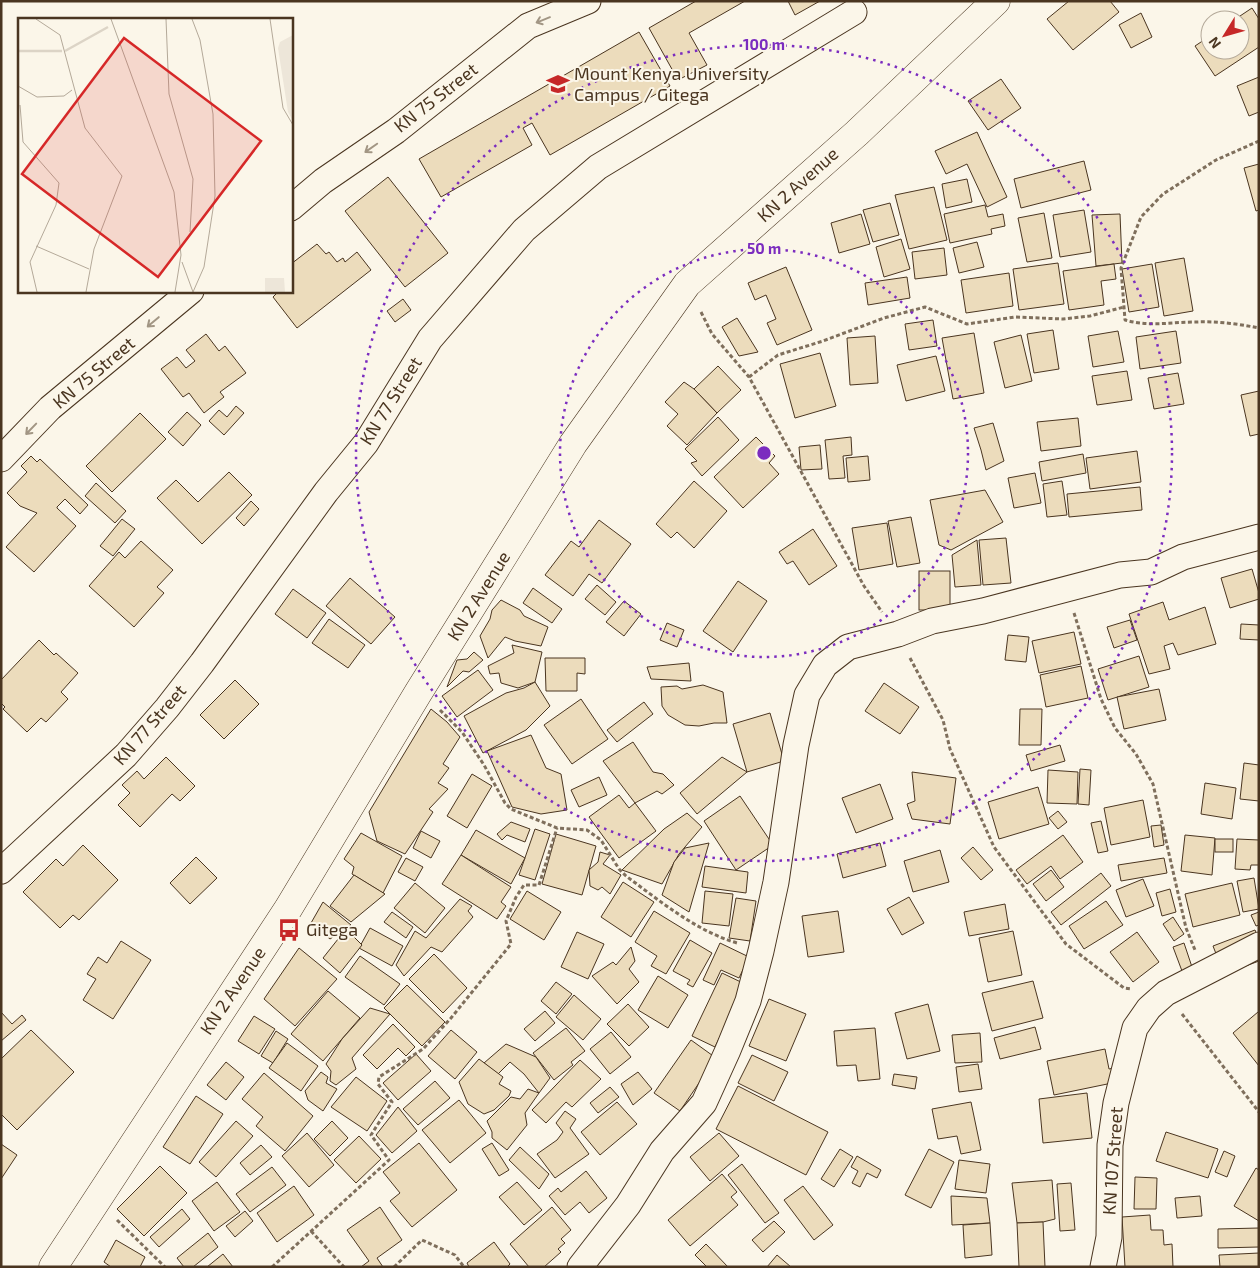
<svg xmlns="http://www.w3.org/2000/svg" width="1260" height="1268" font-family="'Exo 2',sans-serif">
	<rect width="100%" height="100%" fill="#fbf6e9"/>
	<g fill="#ecdcbc" stroke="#4a3520">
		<path d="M696 1H745L689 33 707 65 678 80 649 28Z"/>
		<path d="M788 1H820L795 15Z"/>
		<path d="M1069 1H1110L1119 12 1073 50 1047 19Z"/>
		<path d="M1252 8 1259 19V47L1215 76 1195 46 1210 36V50H1240V20H1234Z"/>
		<path d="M1141 13 1152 37 1131 48 1119 25Z"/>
		<path d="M639 32 670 86 550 155 532 123 523 128 532 145 441 197 419 159Z"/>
		<path d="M1259 77V112L1249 116 1237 86Z"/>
		<path d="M1001 79 1021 108 988 130 968 101Z"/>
		<path d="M977 132 1007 197 987 207 967 164 946 174 935 151Z"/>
		<path d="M1084 161 1091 190 1021 208 1014 179Z"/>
		<path d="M1259 164V210L1256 211 1244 168Z"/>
		<path d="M388 177 448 253 405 287 345 211Z"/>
		<path d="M967 179 972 202 946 208 942 184Z"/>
		<path d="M934 187 947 240 909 249 895 195Z"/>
		<path d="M890 203 899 235 873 242 863 210Z"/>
		<path d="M985 205 988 217 1003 214 1005 226 991 229 992 234 950 243 944 214Z"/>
		<path d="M1084 210 1091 252 1060 257 1053 215Z"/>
		<path d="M1044 213 1052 258 1027 262 1018 218Z"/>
		<path d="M861 214 870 244 839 253 831 223Z"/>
		<path d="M1120 214 1122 263 1096 266 1092 215Z"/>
		<path d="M901 239 910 269 884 277 876 247Z"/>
		<path d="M977 242 984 267 959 273 953 248Z"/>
		<path d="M317 244 326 254 329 252 337 262 343 258 345 262 357 252 371 270 297 328 273 297 279 291H291V264Z"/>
		<path d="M944 248 947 275 915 279 912 252Z"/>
		<path d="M1184 258 1193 311 1164 316 1155 263Z"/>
		<path d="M1058 263 1064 304 1019 310 1013 269Z"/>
		<path d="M1114 264 1116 279 1101 281 1104 305 1069 310 1063 271Z"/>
		<path d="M1152 264 1159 307 1129 312 1122 269Z"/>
		<path d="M786 267 812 330 777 345 767 323 776 319 766 295 755 300 748 283Z"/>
		<path d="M1009 273 1013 306 966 313 961 280Z"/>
		<path d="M907 277 910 298 868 305 865 283Z"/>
		<path d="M403 299 411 310 395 322 387 311Z"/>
		<path d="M737 318 758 352 739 356 722 327Z"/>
		<path d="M933 320 937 346 909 350 905 324Z"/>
		<path d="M1053 330 1059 369 1034 373 1027 334Z"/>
		<path d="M1118 331 1124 362 1093 367 1088 336Z"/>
		<path d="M1176 331 1181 363 1140 369 1136 337Z"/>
		<path d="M974 333 984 393 953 399 942 338Z"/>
		<path d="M206 334 219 351 225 346 246 373 220 392 224 397 204 413 189 393 183 397 161 369 177 357 186 368 195 361 186 350Z"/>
		<path d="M1021 335 1032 381 1005 388 994 342Z"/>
		<path d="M875 336 878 383 850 385 847 338Z"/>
		<path d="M820 353 836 406 795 418 780 364Z"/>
		<path d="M936 356 945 391 906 401 897 365Z"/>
		<path d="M718 366 741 390 717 413 694 389Z"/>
		<path d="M1127 371 1132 400 1097 405 1092 376Z"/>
		<path d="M1178 373 1184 404 1154 409 1148 378Z"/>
		<path d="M684 382 694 389 717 413 687 445 667 426 678 414 665 402Z"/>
		<path d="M1259 391V434L1250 436 1241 395Z"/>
		<path d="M236 406 244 413 224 435 209 421 219 410 227 417Z"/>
		<path d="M187 412 201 425 183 446 168 432Z"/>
		<path d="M140 413 166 439 112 492 86 466Z"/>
		<path d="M718 417 739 440 702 476 691 463 697 461 685 449Z"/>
		<path d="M1078 418 1081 446 1041 451 1037 422Z"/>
		<path d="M993 423 1004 461 986 470 981 450 974 428Z"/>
		<path d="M756 437 775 456 769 463 779 474 743 508 714 477Z"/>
		<path d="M851 437 852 455 843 456 845 478 829 479 825 440Z"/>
		<path d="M820 445 822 469 801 470 799 447Z"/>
		<path d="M1137 451 1141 482 1090 489 1086 458Z"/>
		<path d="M1083 454 1086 473 1042 481 1039 462Z"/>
		<path d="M31 456 37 462 40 459 88 505 80 514 65 499 57 507V508L76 526 34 572 6 547 37 513 20 506 7 493 27 472 21 466Z"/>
		<path d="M868 456 870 480 848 482 846 458Z"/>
		<path d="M229 472 252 495 202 544 157 498 176 480 198 502Z"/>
		<path d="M1035 473 1041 503 1014 508 1008 478Z"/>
		<path d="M694 481 727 511 694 548 677 532 671 538 656 524Z"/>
		<path d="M1062 481 1067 515 1047 517 1043 484Z"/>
		<path d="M96 483 126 511 115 523 85 496Z"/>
		<path d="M1140 487 1142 510 1069 517 1067 494Z"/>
		<path d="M985 490 1003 522 951 550 939 545 930 500Z"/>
		<path d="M251 501 259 509 244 526 236 518Z"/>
		<path d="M911 517 920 563 897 567 888 521Z"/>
		<path d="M122 519 135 529 113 556 100 546Z"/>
		<path d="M599 520 631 544 602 583 589 574 573 596 545 575 571 541 579 547Z"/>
		<path d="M887 523 893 564 859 570 852 528Z"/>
		<path d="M813 529 837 566 809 585 793 561 787 564 779 552Z"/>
		<path d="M1006 538 1011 583 983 585 979 540Z"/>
		<path d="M977 540 981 585 955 587 952 555Z"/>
		<path d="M141 541 173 570 157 587 164 593 134 627 89 586 119 552 125 558Z"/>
		<path d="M1252 569 1259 593V599L1230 608 1221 578Z"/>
		<rect x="919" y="571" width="31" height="39"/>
		<path d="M350 578 395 617 371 644 326 606Z"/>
		<path d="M738 581 767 601 733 652 703 631Z"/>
		<path d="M597 585 616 602 605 615 585 599Z"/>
		<path d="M533 588 562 609 552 623 523 603Z"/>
		<path d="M293 589 326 613 307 638 275 614Z"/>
		<path d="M501 600 520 610 524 616 548 627 541 646 515 641 505 637 488 658 480 636 490 619 492 610Z"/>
		<path d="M624 601 641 614 624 636 606 622Z"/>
		<path d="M1163 602 1169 620 1205 607 1216 644 1178 655 1173 643 1164 646 1170 669 1149 674 1129 614Z"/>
		<path d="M329 619 365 645 348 668 312 643Z"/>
		<path d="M1130 620 1137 640 1114 648 1107 627Z"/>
		<path d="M1259 622V640L1240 639 1241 624 1259 625Z"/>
		<path d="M667 623 684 630 677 647 660 640Z"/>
		<path d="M1074 632 1081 664 1039 673 1032 641Z"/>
		<path d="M1008 635 1029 637 1026 662 1005 660Z"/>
		<path d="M39 640 54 655 56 653 78 673 61 692 68 699 46 722 41 718 27 732 3 709 5 707 1 703V680Z"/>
		<path d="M512 645 542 652 535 682 518 688 501 683 499 673 490 674 488 666 514 653Z"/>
		<path d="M474 652 483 660 469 672 463 671 447 687 457 660 467 659Z"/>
		<path d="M1139 656 1149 687 1108 700 1098 669Z"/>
		<path d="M545 658H585V674L577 673V691H546Z"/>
		<path d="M689 663 691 681 651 679 647 667Z"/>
		<path d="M1081 666 1088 698 1046 707 1040 675Z"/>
		<path d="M478 670 493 690 457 717 442 696Z"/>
		<path d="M235 680 259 704 224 739 200 715Z"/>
		<path d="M535 682 550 706 526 730 483 753 464 716 506 693 524 688Z"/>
		<path d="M884 683 919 707 900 734 865 711Z"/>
		<path d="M703 685 723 692 727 723H714L699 726 685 725 668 715 662 706 661 687 677 686 682 689Z"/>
		<path d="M1159 689 1166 720 1124 729 1117 697Z"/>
		<path d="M581 699 608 739 572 764 544 725Z"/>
		<path d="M644 702 653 714 617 742 607 730Z"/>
		<path d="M431 709 447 722 460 737 443 764 449 768 438 783 448 789 429 809 433 812 405 854 377 841 369 812Z"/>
		<path d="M1020 709H1042L1041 745H1019Z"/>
		<path d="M770 713 784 761 747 772 733 724Z"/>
		<path d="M531 735 546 768 561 774 567 810 541 814 512 807 487 751Z"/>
		<path d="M633 742 653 772 663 774 674 785 662 794 657 791 635 803 603 761Z"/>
		<path d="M1060 745 1065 761 1031 771 1026 755Z"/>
		<path d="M166 757 195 786 180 801 172 794 140 827 118 805 130 793 122 785 137 771 144 779Z"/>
		<path d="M722 757 747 772 697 814 680 793Z"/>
		<path d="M1244 763 1259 765V801L1240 799Z"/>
		<path d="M1080 769 1091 770 1089 805 1078 804Z"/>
		<path d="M1048 770 1078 772 1077 804 1047 803Z"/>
		<path d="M912 772 956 778 950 824 912 819 907 804 915 801Z"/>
		<path d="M472 774 492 786 467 828 447 816Z"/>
		<path d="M599 777 607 795 579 807 571 790Z"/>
		<path d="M1205 783 1236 788 1232 819 1201 814Z"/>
		<path d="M880 784 893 819 856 833 842 798Z"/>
		<path d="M1038 787 1049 824 999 839 988 802Z"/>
		<path d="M619 795 629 808 635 803 656 831 619 858 589 817Z"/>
		<path d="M740 796 773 845 736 870 704 821Z"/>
		<path d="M1143 800 1150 837 1111 845 1104 808Z"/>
		<path d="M1058 811 1067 822 1058 829 1049 818Z"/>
		<path d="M687 813 702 827 679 854 662 884 622 870 664 829Z"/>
		<path d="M1101 821 1108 851 1098 853 1091 823Z"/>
		<path d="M511 822 530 829 525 842 507 835 502 840 497 834Z"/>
		<path d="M1161 825 1164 845 1154 847 1151 826Z"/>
		<path d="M535 829 550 834 535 880 519 875Z"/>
		<path d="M476 830 525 858 511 884 461 855Z"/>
		<path d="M421 831 440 841 431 858 413 848Z"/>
		<path d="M361 833 402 856 383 893 352 874 354 867 344 859Z"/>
		<path d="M556 834 596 846 582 895 542 884Z"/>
		<path d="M1063 835 1083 862 1060 879 1051 866 1027 884 1016 870Z"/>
		<path d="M1185 835 1215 838 1212 875 1181 871Z"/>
		<rect x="1215" y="839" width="18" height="13"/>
		<path d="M1237 839 1259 840V865H1251L1250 870 1235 869Z"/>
		<path d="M709 843 689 912 662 895 674 862 685 848Z"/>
		<path d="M880 843 886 866 843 878 837 854Z"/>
		<path d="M83 845 118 880 79 920 73 915 60 928 23 892 56 859 63 866Z"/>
		<path d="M973 847 993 870 981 880 961 858Z"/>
		<path d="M940 850 949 882 913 892 904 861Z"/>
		<path d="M600 852 610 855 603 864 621 875 610 894 602 887 598 890 590 886 589 870 598 862Z"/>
		<path d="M461 855 511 887 501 902 506 906 497 919 442 884Z"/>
		<path d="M196 857 217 878 190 904 170 883Z"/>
		<path d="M406 858 423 867 415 881 398 872Z"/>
		<path d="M1164 858 1167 873 1121 881 1118 865Z"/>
		<path d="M705 866 748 872 746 893 702 887Z"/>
		<path d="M1051 870 1064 887 1046 901 1033 884Z"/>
		<path d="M1101 873 1111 886 1061 925 1051 912Z"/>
		<path d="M354 875 385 894 351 922 330 906Z"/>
		<path d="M1254 878 1259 909 1243 912 1237 881Z"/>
		<path d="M1143 879 1154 906 1126 917 1116 890Z"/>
		<path d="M623 882 654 902 631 937 601 917Z"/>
		<path d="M415 883 445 908 425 933 394 908Z"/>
		<path d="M1232 883 1240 915 1193 927 1185 894Z"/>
		<path d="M1170 889 1176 912 1162 916 1156 893Z"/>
		<path d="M527 891 561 912 544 940 510 919Z"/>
		<path d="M705 891 733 894 729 926 702 923Z"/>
		<path d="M909 897 924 923 902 935 887 909Z"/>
		<path d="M736 898 756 901 750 941 729 938Z"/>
		<path d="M460 899 472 906 468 911 473 917 442 952 431 947 404 976 396 965 415 931 426 938Z"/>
		<path d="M1106 901 1123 925 1084 949 1069 926Z"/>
		<path d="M323 902 351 925 330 939 311 923Z"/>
		<path d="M1005 904 1009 929 969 936 964 912Z"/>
		<path d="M654 911 690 933 666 974 651 966 657 956 635 942Z"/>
		<path d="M838 911 844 952 808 957 802 916Z"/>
		<path d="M392 912 413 927 406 938 384 922Z"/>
		<path d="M1259 912V925L1256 926 1251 915Z"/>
		<path d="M1173 917 1184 934 1174 941 1163 924Z"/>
		<path d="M370 928 403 946 392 966 359 948Z"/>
		<path d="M346 929 362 945 340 973 323 958Z"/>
		<path d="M1255 930 1259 939V961L1224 974 1213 946Z"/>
		<path d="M1013 931 1022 975 988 982 979 938Z"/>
		<path d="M577 932 604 944 588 979 561 967Z"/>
		<path d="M1137 932 1159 962 1133 982 1110 952Z"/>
		<path d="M690 940 712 953 693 987 687 984 690 980 673 971Z"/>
		<path d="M121 941 151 960 113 1019 83 1000 96 979 87 974 98 957 107 963Z"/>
		<path d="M720 943 749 957 739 978 721 970 714 985 703 980Z"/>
		<path d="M1184 943 1192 967 1182 971 1173 947Z"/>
		<path d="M631 947 635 961 629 969 639 982 617 1004 592 976 613 962 616 965Z"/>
		<path d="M299 948 337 979 295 1026 264 999Z"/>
		<path d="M434 954 467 988 443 1013 409 979Z"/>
		<path d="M360 956 400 984 384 1005 345 977Z"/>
		<path d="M722 973 745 984 715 1047 692 1036Z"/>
		<path d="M658 976 688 995 668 1028 638 1010Z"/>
		<path d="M1033 981 1043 1018 992 1031 982 993Z"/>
		<path d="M556 982 572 994 556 1014 541 1001Z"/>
		<path d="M407 985 445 1022 422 1046 384 1008Z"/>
		<path d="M328 991 360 1018 323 1061 291 1034Z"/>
		<path d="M574 995 601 1019 583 1040 556 1017Z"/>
		<path d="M769 999 806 1014 786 1061 749 1046Z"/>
		<path d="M628 1004 649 1027 629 1046 607 1024Z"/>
		<path d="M928 1004 940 1051 907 1059 895 1013Z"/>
		<path d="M370 1008 390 1014 352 1058 356 1069 336 1085 330 1081 331 1071 326 1064 342 1039Z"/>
		<path d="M545 1011 555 1023 535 1041 524 1029Z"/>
		<path d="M1 1012 12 1024 22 1015 26 1020 1 1041Z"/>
		<path d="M1258 1012 1259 1013V1066L1233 1033Z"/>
		<path d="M254 1016 275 1029 259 1054 238 1041Z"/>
		<path d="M393 1024 415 1047 406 1056 398 1048 377 1069 363 1055Z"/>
		<path d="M1035 1027 1041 1049 1000 1059 994 1038Z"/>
		<path d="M566 1028 585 1051 571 1062 573 1065 554 1080 533 1053Z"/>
		<path d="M875 1028 880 1079 858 1081 856 1065 837 1066 834 1031Z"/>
		<path d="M31 1030 74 1072 17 1130 1 1114V1059Z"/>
		<path d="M451 1030 477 1052 455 1079 428 1056Z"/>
		<path d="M276 1031 288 1039 273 1063 261 1056Z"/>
		<path d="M611 1032 631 1057 610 1074 590 1049Z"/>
		<path d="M980 1033 982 1062 955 1063 952 1035Z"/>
		<path d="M691 1040 716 1058 680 1111 654 1093Z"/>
		<path d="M287 1043 318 1066 301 1091 269 1068Z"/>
		<path d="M506 1044 536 1057 550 1078 539 1093 524 1074 510 1062 498 1074 484 1063Z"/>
		<path d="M1105 1049 1109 1069 1114 1068 1117 1082 1054 1095 1047 1061Z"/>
		<path d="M416 1054 431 1071 398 1100 383 1083Z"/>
		<path d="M752 1055 788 1072 774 1101 738 1083Z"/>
		<path d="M479 1059 503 1077 499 1084 511 1091 509 1096 494 1110 484 1114 468 1104 459 1082Z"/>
		<path d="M580 1060 601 1079 572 1107 566 1102 546 1123 532 1110Z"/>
		<path d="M226 1062 244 1077 226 1100 207 1085Z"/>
		<path d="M978 1064 982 1089 959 1092 956 1067Z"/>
		<path d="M321 1072 328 1077 326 1083 337 1089 323 1111 308 1100 305 1091Z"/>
		<path d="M638 1072 652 1089 633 1105 621 1084Z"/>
		<path d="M264 1073 313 1116 285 1151 256 1126 263 1117 242 1099Z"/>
		<path d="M894 1074 917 1077 915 1089 892 1085Z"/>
		<path d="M356 1077 387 1101 367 1131 331 1107Z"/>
		<path d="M435 1081 450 1098 418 1125 403 1109Z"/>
		<path d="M738 1086 828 1132 806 1175 716 1129Z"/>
		<path d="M610 1087 619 1097 598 1113 590 1103Z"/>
		<path d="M528 1089 539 1093 525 1113 527 1125 507 1150 492 1138V1132L487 1121 511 1097 520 1099Z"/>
		<path d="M1087 1093 1092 1138 1043 1143 1039 1099Z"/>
		<path d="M196 1096 223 1114 190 1164 163 1147Z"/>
		<path d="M459 1100 486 1133 450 1163 422 1130Z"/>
		<path d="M617 1102 637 1124 600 1155 581 1132Z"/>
		<path d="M971 1102 981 1150 961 1154 957 1136 938 1139 932 1109Z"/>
		<path d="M398 1107 417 1131 392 1153 376 1135Z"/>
		<path d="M565 1111 576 1119 570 1128 589 1154 555 1178 537 1154 557 1140 563 1132 556 1123Z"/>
		<path d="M236 1121 253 1136 216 1177 199 1162Z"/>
		<path d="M332 1121 348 1138 330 1156 314 1139Z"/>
		<path d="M1166 1132 1218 1149 1208 1178 1156 1161Z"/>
		<path d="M307 1133 334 1165 309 1187 282 1156Z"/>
		<path d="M719 1133 739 1156 710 1181 690 1157Z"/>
		<path d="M359 1136 381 1159 356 1183 334 1160Z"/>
		<path d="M419 1143 457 1190 412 1227 390 1201 400 1193 383 1172Z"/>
		<path d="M492 1143 509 1170 499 1176 482 1149Z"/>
		<path d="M1 1144 17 1155 1 1179Z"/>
		<path d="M261 1145 272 1157 250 1175 240 1163Z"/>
		<path d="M520 1147 549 1174 539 1189 509 1160Z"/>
		<path d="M840 1149 853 1157 834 1187 821 1179Z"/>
		<path d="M929 1149 954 1162 931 1208 905 1195Z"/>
		<path d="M1224 1151 1235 1156 1227 1177 1215 1172Z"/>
		<path d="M857 1156 881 1170 877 1178 867 1173 860 1187 852 1183 858 1171 851 1167Z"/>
		<path d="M959 1160 990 1164 986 1193 955 1189Z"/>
		<path d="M742 1164 779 1213 765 1223 728 1175Z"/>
		<path d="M160 1166 187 1193 144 1236 117 1209Z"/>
		<path d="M272 1167 286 1185 250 1212 236 1194Z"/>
		<path d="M1256 1168 1259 1170V1221L1234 1206Z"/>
		<path d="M586 1171 607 1198 589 1213 580 1202 565 1215 549 1196 558 1188 561 1192Z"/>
		<path d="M722 1174 737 1192 731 1197 738 1205 690 1246 668 1220Z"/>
		<path d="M1135 1177 1157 1178 1156 1209H1134Z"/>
		<path d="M1052 1180 1055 1219 1043 1222 1017 1223 1012 1183Z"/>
		<path d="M217 1182 240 1212 214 1231 192 1201Z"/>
		<path d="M517 1182 542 1210 524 1225 499 1197Z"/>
		<path d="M1071 1183 1075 1230 1060 1231 1057 1184Z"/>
		<path d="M294 1186 314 1215 277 1242 257 1213Z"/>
		<path d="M803 1186 833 1225 814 1240 784 1200Z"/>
		<path d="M951 1196 987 1198 990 1223 952 1225Z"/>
		<path d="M1200 1196 1202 1216 1177 1218 1175 1198Z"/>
		<path d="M380 1207 402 1240 377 1258 383 1267H361L369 1261 347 1230Z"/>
		<path d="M552 1207 571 1230 561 1239 565 1243 558 1249 561 1252 544 1267H529L510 1244Z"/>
		<path d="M182 1209 190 1219 159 1247 150 1237Z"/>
		<path d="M245 1211 253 1221 235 1237 226 1226Z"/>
		<path d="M1150 1215 1151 1230H1163L1164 1245 1172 1244 1173 1267H1125L1122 1217Z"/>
		<path d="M774 1221 785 1232 763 1252 752 1240Z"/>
		<path d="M1043 1222 1045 1267H1019L1017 1223Z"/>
		<path d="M990 1223 992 1255 965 1258 963 1225Z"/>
		<path d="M1259 1228V1247L1218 1248V1229Z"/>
		<path d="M208 1233 218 1247 193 1267H184L177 1258Z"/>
		<path d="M116 1240 145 1257 140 1267H111L104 1262Z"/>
		<path d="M494 1242 510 1264 507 1267H469L467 1263Z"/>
		<path d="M706 1244 728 1267H707L695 1255Z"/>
		<path d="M1259 1253V1267H1220L1219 1255Z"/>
		<path d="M223 1254 233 1267H207Z"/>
		<path d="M777 1255 791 1267H767Z"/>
	</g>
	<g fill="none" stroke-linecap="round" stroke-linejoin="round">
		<defs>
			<g id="minor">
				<path d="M291 208 323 181 396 131 528 26 588 1"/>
				<path d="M1 459 50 408 191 291"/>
				<path d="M1 871 126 755 167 708 202 663 326 492 366 443 430 339 524 230 598 167 854 12"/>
				<path d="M580 1267 628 1205 662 1151 704 1103 728 1050 748 1001 761 951 776 882 796 745 807 695 825 665 848 647 898 634 932 621 983 611 1120 575 1151 572 1183 557 1259 537"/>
				<path d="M1103 1267 1109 1237 1110 1145 1116 1103 1135 1028 1149 1008 1166 993 1259 945"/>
			</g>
			<path id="secondary" d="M53 1267 288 909 418 693 573 444 687 284 857 133 996 1"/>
		</defs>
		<use href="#minor" stroke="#4a3520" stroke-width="27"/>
		<use href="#secondary" stroke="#4a3520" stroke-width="29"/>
		<g stroke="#7f6f5c" stroke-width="3" stroke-dasharray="4 2.5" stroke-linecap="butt">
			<path d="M1259 141 1216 160 1163 194 1141 217 1121 268 1125 320C1148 327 1172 322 1196 322 1216 321 1239 324 1259 328"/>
			<path d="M701 312 712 334 749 377 864 586 882 612"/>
			<path d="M749 377 778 355 823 341 884 318 925 307 967 324 1015 317 1063 319 1090 316 1124 307"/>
			<path d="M1074 613 1101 699 1115 728 1136 754 1153 784 1186 928 1195 950"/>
			<path d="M910 658 943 720 950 749 994 847 1066 944 1124 988 1132 989"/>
			<path d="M440 710 462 732 484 765 505 803 511 809 557 828 587 830 601 840 619 869 626 876C660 901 696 931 737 943"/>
			<path d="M1182 1014 1259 1112"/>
			<path d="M117 1220 165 1267"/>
			<path d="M311 1231 344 1267"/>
			<path d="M272 1267 389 1160 371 1135 392 1102 378 1084 379 1077 423 1049 451 1018 511 944 506 921 516 897 524 885H539L557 828"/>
			<path d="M394 1267 422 1240 455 1255 464 1267"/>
		</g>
		<use href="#minor" stroke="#fbf6e9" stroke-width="25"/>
		<use href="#secondary" stroke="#fbf6e9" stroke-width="28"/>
	</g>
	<defs><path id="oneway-shaft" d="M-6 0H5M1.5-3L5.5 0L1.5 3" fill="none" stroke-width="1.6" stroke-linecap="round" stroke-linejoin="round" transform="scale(1.25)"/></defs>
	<g stroke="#a29684">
		<use href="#oneway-shaft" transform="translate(543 20) rotate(158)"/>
		<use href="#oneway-shaft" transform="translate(371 148) rotate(145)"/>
		<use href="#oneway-shaft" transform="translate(153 322) rotate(140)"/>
		<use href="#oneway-shaft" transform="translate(31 429) rotate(134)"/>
	</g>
	<g fill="none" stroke="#7b2cbf" stroke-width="2.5" stroke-dasharray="2.5 5">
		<circle cx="764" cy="453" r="204"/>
		<circle cx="764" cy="453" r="408"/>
	</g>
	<defs>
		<symbol id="school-bare" viewBox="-9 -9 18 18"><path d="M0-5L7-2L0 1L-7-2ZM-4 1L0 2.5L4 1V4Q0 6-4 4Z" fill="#c62828" stroke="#fbf6e9" stroke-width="2.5" paint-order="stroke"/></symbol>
		<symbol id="bus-bare" viewBox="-9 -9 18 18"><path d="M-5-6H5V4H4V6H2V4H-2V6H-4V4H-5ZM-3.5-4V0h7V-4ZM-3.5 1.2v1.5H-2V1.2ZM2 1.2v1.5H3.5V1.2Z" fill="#c62828" stroke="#fbf6e9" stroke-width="2.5" paint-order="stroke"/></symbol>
	</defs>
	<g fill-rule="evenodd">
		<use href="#school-bare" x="542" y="68" width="32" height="32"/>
		<use href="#bus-bare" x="273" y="914" width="32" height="32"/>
	</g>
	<g text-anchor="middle" stroke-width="4" stroke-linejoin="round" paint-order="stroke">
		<g font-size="18" fill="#4a3520" stroke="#fbf6e9" text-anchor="start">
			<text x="574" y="80">Mount Kenya University<tspan x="574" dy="21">Campus / Gitega</tspan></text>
			<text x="306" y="936">Gitega</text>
		</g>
		<g font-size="18" fill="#4a3520" stroke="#fbf6e9">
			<text transform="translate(436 98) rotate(-38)" y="6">KN 75 Street</text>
			<text transform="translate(798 185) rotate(-42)" y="6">KN 2 Avenue</text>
			<text transform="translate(94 373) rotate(-40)" y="6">KN 75 Street</text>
			<text transform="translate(391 401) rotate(-58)" y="6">KN 77 Street</text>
			<text transform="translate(479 596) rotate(-58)" y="6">KN 2 Avenue</text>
			<text transform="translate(150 725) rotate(-49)" y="6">KN 77 Street</text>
			<text transform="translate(233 991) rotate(-56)" y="6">KN 2 Avenue</text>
			<text transform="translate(1113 1161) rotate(-86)" y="6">KN 107 Street</text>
		</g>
	</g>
	<g transform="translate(18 18)">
		<rect width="275" height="275" fill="#fbf6e9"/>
		<path d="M275 17V103L270 94 260 30 262 24ZM247 260H266L267 274H247Z" fill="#ede6d9"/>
		<path fill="none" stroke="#dcd4c6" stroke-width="2.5" d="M0 33H44M47 33 90 9"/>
		<path fill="none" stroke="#b4a999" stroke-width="1" d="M18 1 42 17 67 110 104 158 76 231 68 274M93 1 156 174 163 237 157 274M148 1 151 76 175 161 172 214M174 1 182 22 195 96 197 178 186 249 175 274M252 1 265 90 275 107M0 68 19 79 46 78 54 72M2 87 5 124 41 165 38 187 12 244 19 274M18 228 71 251M164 244 175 274"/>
		<path fill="#d62828" fill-opacity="0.15" stroke="#d62828" stroke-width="2.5" d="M106 20 243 123 140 259 4 156Z"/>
		<rect width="275" height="275" fill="none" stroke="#4a3520" stroke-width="2.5"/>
	</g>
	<circle cx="764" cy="453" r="8" fill="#7b2cbf" stroke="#fbf6e9" stroke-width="2.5"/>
	<g font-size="15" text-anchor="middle" font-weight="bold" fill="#7b2cbf" stroke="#fbf6e9" stroke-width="4" stroke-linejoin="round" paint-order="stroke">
		<text x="764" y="50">100 m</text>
		<text x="764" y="254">50 m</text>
	</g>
	<rect width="1260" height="1268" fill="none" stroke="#4a3520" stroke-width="5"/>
	<g transform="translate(1225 35) rotate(233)"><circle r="24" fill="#fbf6e9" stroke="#b4a999"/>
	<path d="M0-4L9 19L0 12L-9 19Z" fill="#c62828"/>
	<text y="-8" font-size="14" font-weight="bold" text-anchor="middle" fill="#4a3520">N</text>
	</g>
</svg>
